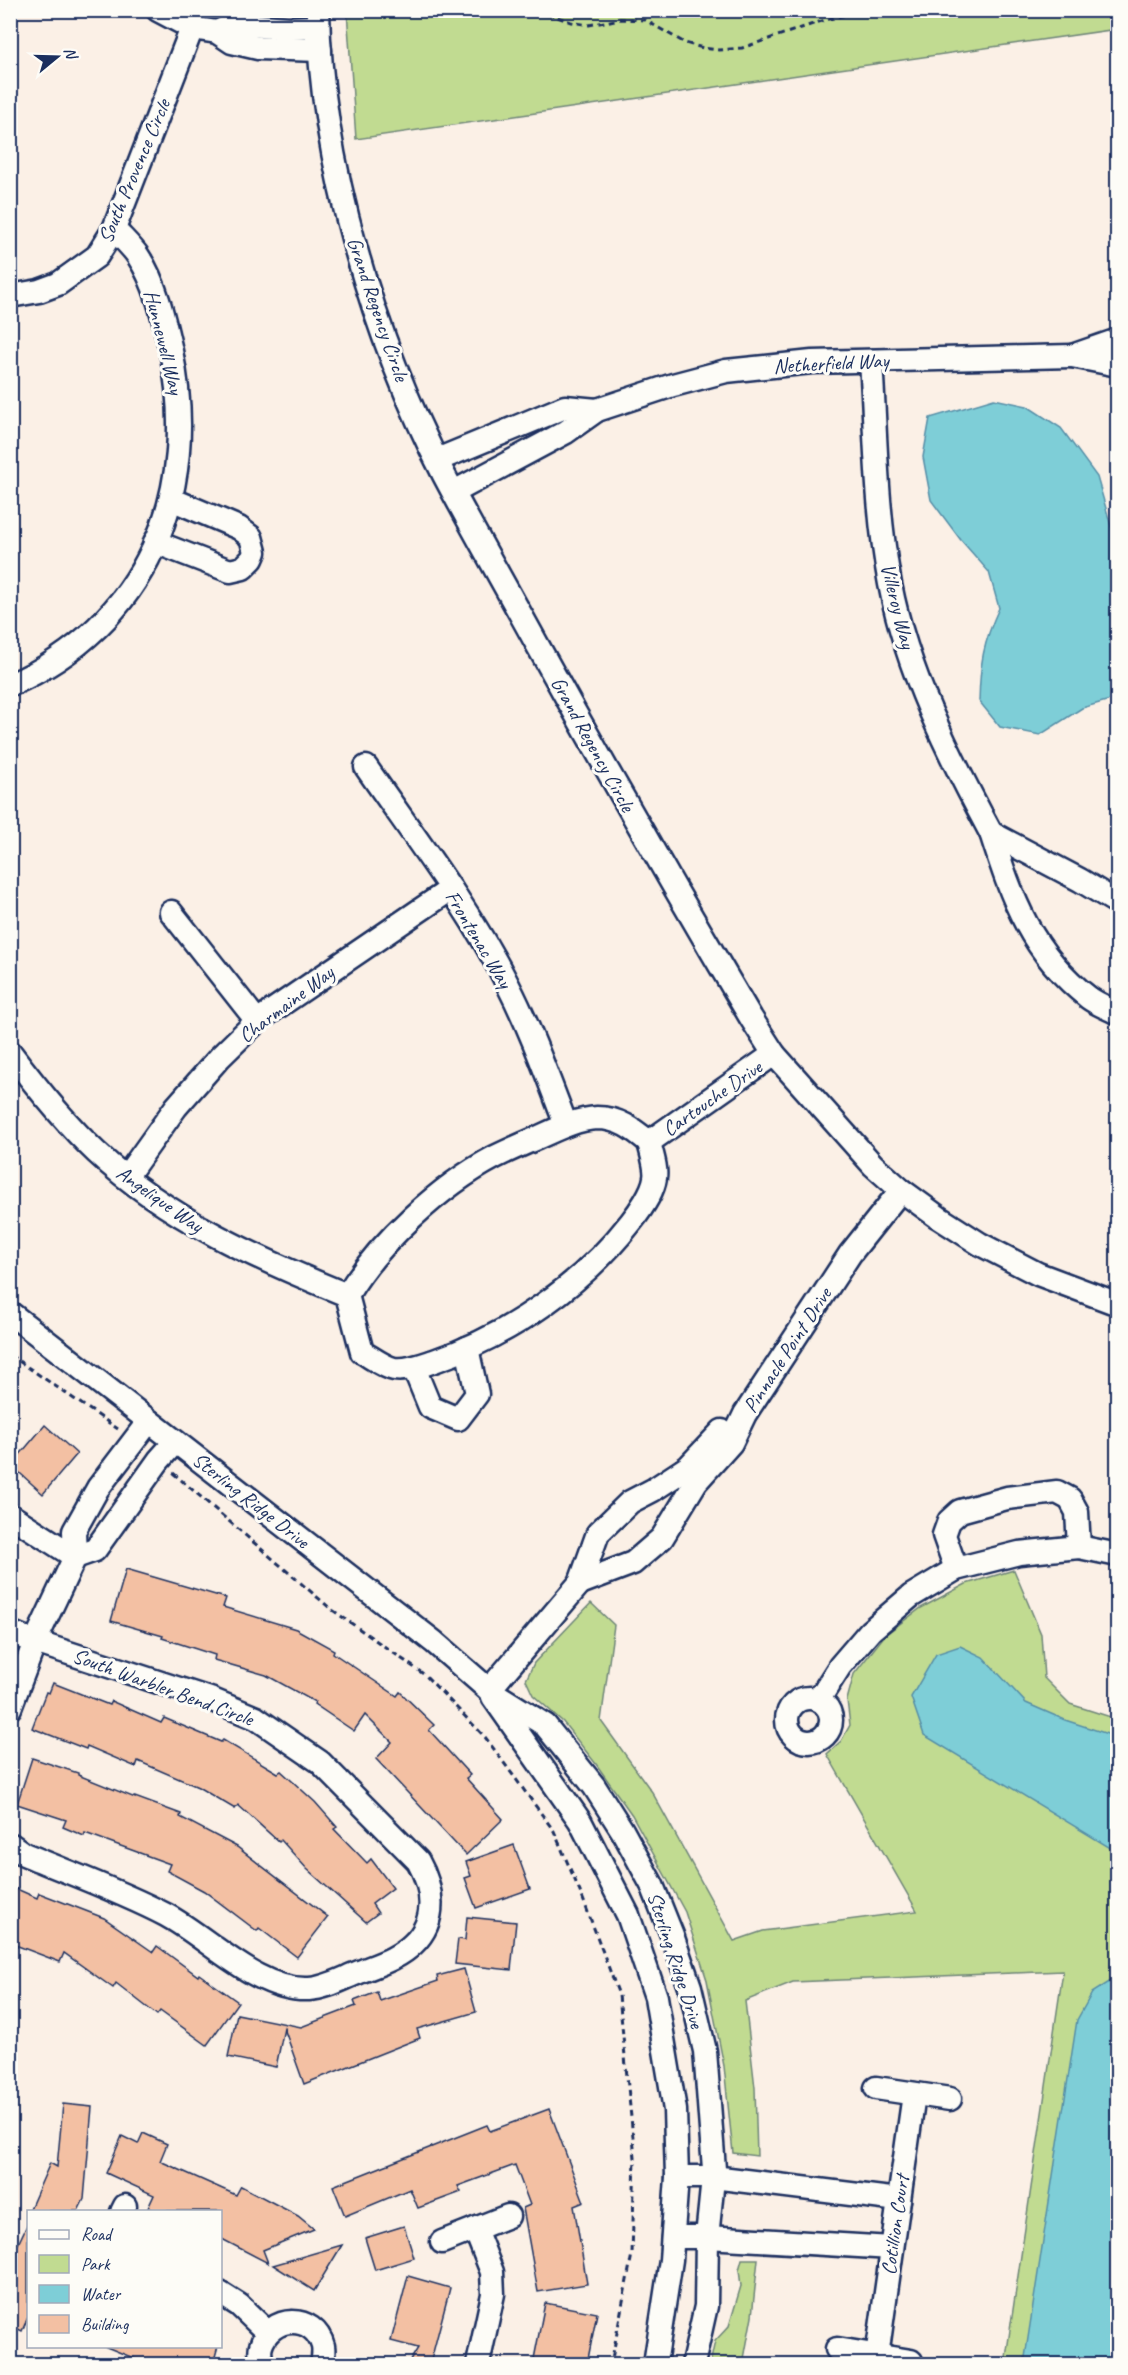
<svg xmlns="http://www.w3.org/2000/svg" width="1128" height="2375" font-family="Caveat,sans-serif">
	<rect width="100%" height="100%" fill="#fbf0e6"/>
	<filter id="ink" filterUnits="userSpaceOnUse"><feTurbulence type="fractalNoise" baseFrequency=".0167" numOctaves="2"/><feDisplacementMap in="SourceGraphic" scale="12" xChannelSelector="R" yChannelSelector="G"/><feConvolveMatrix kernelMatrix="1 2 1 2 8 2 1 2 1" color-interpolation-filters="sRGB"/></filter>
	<g filter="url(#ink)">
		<g fill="#c1db91" stroke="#6e8578" stroke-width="1.5">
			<path d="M1117 10V29L356 139 347 11Z"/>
			<path d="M1014 1570 1041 1634 1044 1678 1070 1704 1117 1719V2364H1005L1063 1971 793 1982 745 2001 755 2088 757 2156 733 2153 724 2066 707 1980 685 1912 632 1815 596 1764 563 1722 533 1695 526 1680 534 1663 591 1603 614 1625 601 1721 652 1792 734 1941 763 1931 917 1911 827 1754 841 1741 850 1725 847 1700 854 1674 885 1635 921 1608 966 1584Z"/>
			<path d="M742 2259H758L752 2316 743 2364H710L715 2341 729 2326 741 2286 739 2270Z"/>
		</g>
		<g fill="#7eced7" stroke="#568ea7" stroke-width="1.5">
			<path d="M994 399 1027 406 1061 428 1097 477 1113 533 1117 539V698L1082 708 1040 735 1000 727 979 701C980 664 983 643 999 608L989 572 960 539 931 500 923 457 930 418Z"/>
			<path d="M960 1646 983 1657 1026 1703 1065 1720 1117 1737V1852L924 1735 911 1697 936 1654Z"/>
			<path d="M1117 1977V2364H1024L1077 2020 1092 1993Z"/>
		</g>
		<g fill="#f3c0a3" stroke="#1b2f5e" stroke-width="1.5">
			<path d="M45 1425 77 1454 43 1494 11 1465Z"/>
			<path d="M126 1569 226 1598 223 1607 296 1629 334 1650 333 1653 397 1696 400 1692 434 1725 429 1730 470 1775 466 1778 503 1819 466 1855 376 1759 392 1742 365 1715 354 1731 314 1704 315 1702 266 1675 214 1660 215 1655 162 1638 163 1636 111 1621Z"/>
			<path d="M53 1683 109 1705 111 1701 161 1723 164 1718 221 1742 223 1740 278 1773 281 1771 315 1802 337 1827 334 1829 367 1863 371 1859 393 1888 372 1904 378 1913 366 1922 307 1869 281 1840 279 1842 238 1805 235 1809 198 1787 138 1761 136 1767 87 1746 86 1749 32 1728 46 1692 49 1693Z"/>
			<path d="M32 1758 78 1773V1775L135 1798V1797L181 1814 180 1817 237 1847 328 1917 297 1957 259 1928 257 1931 204 1891 167 1871 170 1864 85 1833 84 1836 63 1827 66 1820 17 1804Z"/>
			<path d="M514 1845 530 1889 476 1908 465 1878 471 1876 466 1862Z"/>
			<path d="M10 1886 37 1898 39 1893 104 1918 153 1952 157 1946 198 1976 199 1974 238 2002 207 2045 160 2011 157 2015 116 1983 113 1988 64 1953 60 1962 10 1943Z"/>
			<path d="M467 1917 516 1922 511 1970 455 1964 458 1939 465 1940Z"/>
			<path d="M464 1969 476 2012 417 2029 420 2038 304 2084 284 2028 276 2067 228 2057 237 2014 301 2027 356 2006 354 2001 377 1992 380 2001 438 1981 437 1976Z"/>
			<path d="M63 2104 92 2107 84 2199 78 2211H29L50 2163 57 2167Z"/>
			<path d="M549 2109 584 2202 574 2206 587 2284 538 2292 523 2208 530 2205 515 2165 458 2186 461 2192 418 2208 410 2189 345 2216 333 2186 487 2125 490 2131Z"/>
			<path d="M143 2133 167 2144 160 2161 236 2195 241 2186 298 2216 314 2229 263 2250 268 2263 220 2238V2211H156L148 2208 154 2195 106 2173 122 2136 138 2144Z"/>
			<path d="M28 2223V2317L22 2331 10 2325V2261Z"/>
			<path d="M404 2226 414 2258 375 2270 365 2238Z"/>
			<path d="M342 2245 314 2291 273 2265Z"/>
			<path d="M408 2276 450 2288 430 2364H408L418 2348 391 2341Z"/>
			<path d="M545 2303 597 2313 587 2364H533Z"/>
			<path d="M104 2346H218L213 2364H148Z"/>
		</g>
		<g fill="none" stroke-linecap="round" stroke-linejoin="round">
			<defs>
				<g id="minor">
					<path d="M158 10 192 28 217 32 232 42 258 48 320 50"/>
					<path d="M318 10C320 162 375 341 444 475 474 532 507 589 538 646 607 771 678 895 751 1018L774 1054 873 1165 901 1190 938 1217 980 1244 1038 1274 1118 1304"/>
					<path d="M217 32 234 24 289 28 318 27"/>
					<path d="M10 296 39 291 58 284 97 256 114 229 192 28"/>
					<path d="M1118 340 1072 356 1118 365"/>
					<path d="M871 361C876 436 876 511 890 584 907 672 949 755 991 833"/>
					<path d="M437 460 565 407 597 410"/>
					<path d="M454 492 566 432 597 410 673 385 726 371 812 362 1072 356"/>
					<path d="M155 542 230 571 243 568 252 559 255 552 251 537 239 528 171 499"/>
					<path d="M10 685C147 625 201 492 171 351 164 320 156 283 138 256 132 247 122 238 114 229"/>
					<path d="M366 767C415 838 469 908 508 985 531 1030 548 1078 566 1125"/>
					<path d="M1118 903 1080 880 991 833C1012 899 1031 953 1089 998 1097 1004 1108 1008 1118 1013"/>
					<path d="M171 912 257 1021"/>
					<path d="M10 1052C37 1088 65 1123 97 1153 168 1219 258 1259 347 1295"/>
					<path d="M649 1142 774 1054"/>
					<path d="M126 1177 176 1107 220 1057 257 1021 451 889"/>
					<path d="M347 1295 362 1352C371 1357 384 1367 394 1369 407 1371 422 1365 434 1361 510 1335 582 1285 631 1222 639 1212 653 1192 655 1178 657 1168 651 1152 649 1142"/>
					<path d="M347 1295C379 1242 440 1186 495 1157 509 1150 523 1144 537 1138 555 1130 576 1119 597 1118 619 1118 633 1129 649 1142"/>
					<path d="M10 1313 434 1642 489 1690 545 1725 594 1786 622 1830 652 1885 672 1935 690 1987 705 2051 714 2169 707 2237 706 2306 693 2364"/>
					<path d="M414 1368 430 1407 458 1419 477 1394 467 1348"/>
					<path d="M10 1515 75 1557"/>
					<path d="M75 1557 95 1550 159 1460 175 1442"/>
					<path d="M956 1569 944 1535 949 1521 960 1511 1007 1498 1057 1492 1070 1499 1077 1512 1079 1547"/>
					<path d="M580 1583 633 1563 662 1538 696 1482 731 1443 745 1414 850 1254 901 1190"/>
					<path d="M10 1632 35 1642 210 1699 256 1718 320 1762 418 1861C433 1888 438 1920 413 1944 398 1959 376 1965 357 1973 342 1979 326 1988 309 1989 258 1992 209 1938 166 1915 120 1891 72 1874 24 1854L10 1844"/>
					<path d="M489 1690 580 1583 598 1533 630 1502 653 1490 688 1467 722 1431"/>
					<path d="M493 1697 580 1821 628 1915 656 1997 675 2110 677 2177 671 2260 655 2364"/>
					<circle cx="809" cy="1720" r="22"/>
					<path d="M819 1699 840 1666 870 1631 911 1596 956 1569 1019 1553 1079 1547 1118 1555"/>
					<path d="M10 1708 35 1642 75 1557 74 1531 98 1488 149 1421"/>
					<path d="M876 2088 950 2099"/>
					<path d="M677 2177H713L899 2200"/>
					<path d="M122 2212 125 2206"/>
					<path d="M475 2229 492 2272 493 2294 478 2364"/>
					<path d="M673 2237H707L892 2248"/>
					<path d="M442 2242 508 2216"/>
					<path d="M220 2293 239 2305 267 2332"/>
					<path d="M837 2349 911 2361"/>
					<path d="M877 2356 914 2094"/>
					<path d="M262 2364C261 2359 259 2352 261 2346 270 2315 314 2313 323 2346 324 2351 323 2359 322 2364"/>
				</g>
			</defs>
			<use href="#minor" stroke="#1b2f5e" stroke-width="27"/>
			<g stroke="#1b2f5e" stroke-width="3" stroke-dasharray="6 4.5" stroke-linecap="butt">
				<path d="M538 10 571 22 589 25 620 19 645 20 685 43 703 48 719 50 742 48 825 20 867 10"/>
				<path d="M10 1355 118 1429"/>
				<path d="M173 1473 331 1609 425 1675 485 1737 554 1831 583 1899 619 1995 635 2158 632 2254 611 2364"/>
			</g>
			<use href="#minor" stroke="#fdfcf7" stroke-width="22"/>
		</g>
	</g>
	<g text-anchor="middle" stroke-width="6" stroke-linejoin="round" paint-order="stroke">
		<g font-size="21" fill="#1b2f5e" stroke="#fdfcf7">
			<text transform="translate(134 171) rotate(-67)" y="7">South Provence Circle</text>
			<text transform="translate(378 309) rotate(71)" y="7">Grand Regency Circle</text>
			<text transform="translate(164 342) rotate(76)" y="7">Hunnewell Way</text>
			<text transform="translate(831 363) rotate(-3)" y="7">Netherfield Way</text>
			<text transform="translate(898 606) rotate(76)" y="7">Villeroy Way</text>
			<text transform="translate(593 744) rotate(61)" y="7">Grand Regency Circle</text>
			<text transform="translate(479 939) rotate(59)" y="7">Frontenac Way</text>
			<text transform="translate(286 1004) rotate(-37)" y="7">Charmaine Way</text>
			<text transform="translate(712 1098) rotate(-35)" y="7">Cartouche Drive</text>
			<text transform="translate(160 1199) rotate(35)" y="7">Angelique Way</text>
			<text transform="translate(787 1350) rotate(-57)" y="7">Pinnacle Point Drive</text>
			<text transform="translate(251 1500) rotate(38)" y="7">Sterling Ridge Drive</text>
			<text transform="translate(163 1687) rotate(20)" y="7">South Warbler Bend Circle</text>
			<text transform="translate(676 1960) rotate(72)" y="7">Sterling Ridge Drive</text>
			<text transform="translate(895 2225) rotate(-82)" y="7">Cotillion Court</text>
		</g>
	</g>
	<rect width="1128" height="2375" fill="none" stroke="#fdfcf7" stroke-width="36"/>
	<rect x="18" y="18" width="1092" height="2339" fill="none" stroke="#1b2f5e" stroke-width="2" filter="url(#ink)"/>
	<rect x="27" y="2210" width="195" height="138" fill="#fdfcf7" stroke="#a3aaba" stroke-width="1.5"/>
	<rect x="39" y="2230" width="30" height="9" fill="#fdfcf7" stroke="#a3aaba" stroke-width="1.5"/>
	<text x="81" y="2240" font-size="18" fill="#1b2f5e">Road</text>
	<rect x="39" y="2255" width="30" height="18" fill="#c1db91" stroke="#a3aaba" stroke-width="1.5"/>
	<text x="81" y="2270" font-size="18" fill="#1b2f5e">Park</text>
	<rect x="39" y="2285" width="30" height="18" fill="#7eced7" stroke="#a3aaba" stroke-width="1.5"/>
	<text x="81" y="2300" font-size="18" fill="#1b2f5e">Water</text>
	<rect x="39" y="2315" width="30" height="18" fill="#f3c0a3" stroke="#a3aaba" stroke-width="1.5"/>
	<text x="81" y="2330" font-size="18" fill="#1b2f5e">Building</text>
	<g transform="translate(57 57) rotate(71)" stroke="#fdfcf7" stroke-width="4.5" paint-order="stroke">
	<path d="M0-4.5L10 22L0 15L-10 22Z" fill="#1b2f5e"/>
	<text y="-9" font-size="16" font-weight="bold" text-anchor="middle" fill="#1b2f5e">N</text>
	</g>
</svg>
